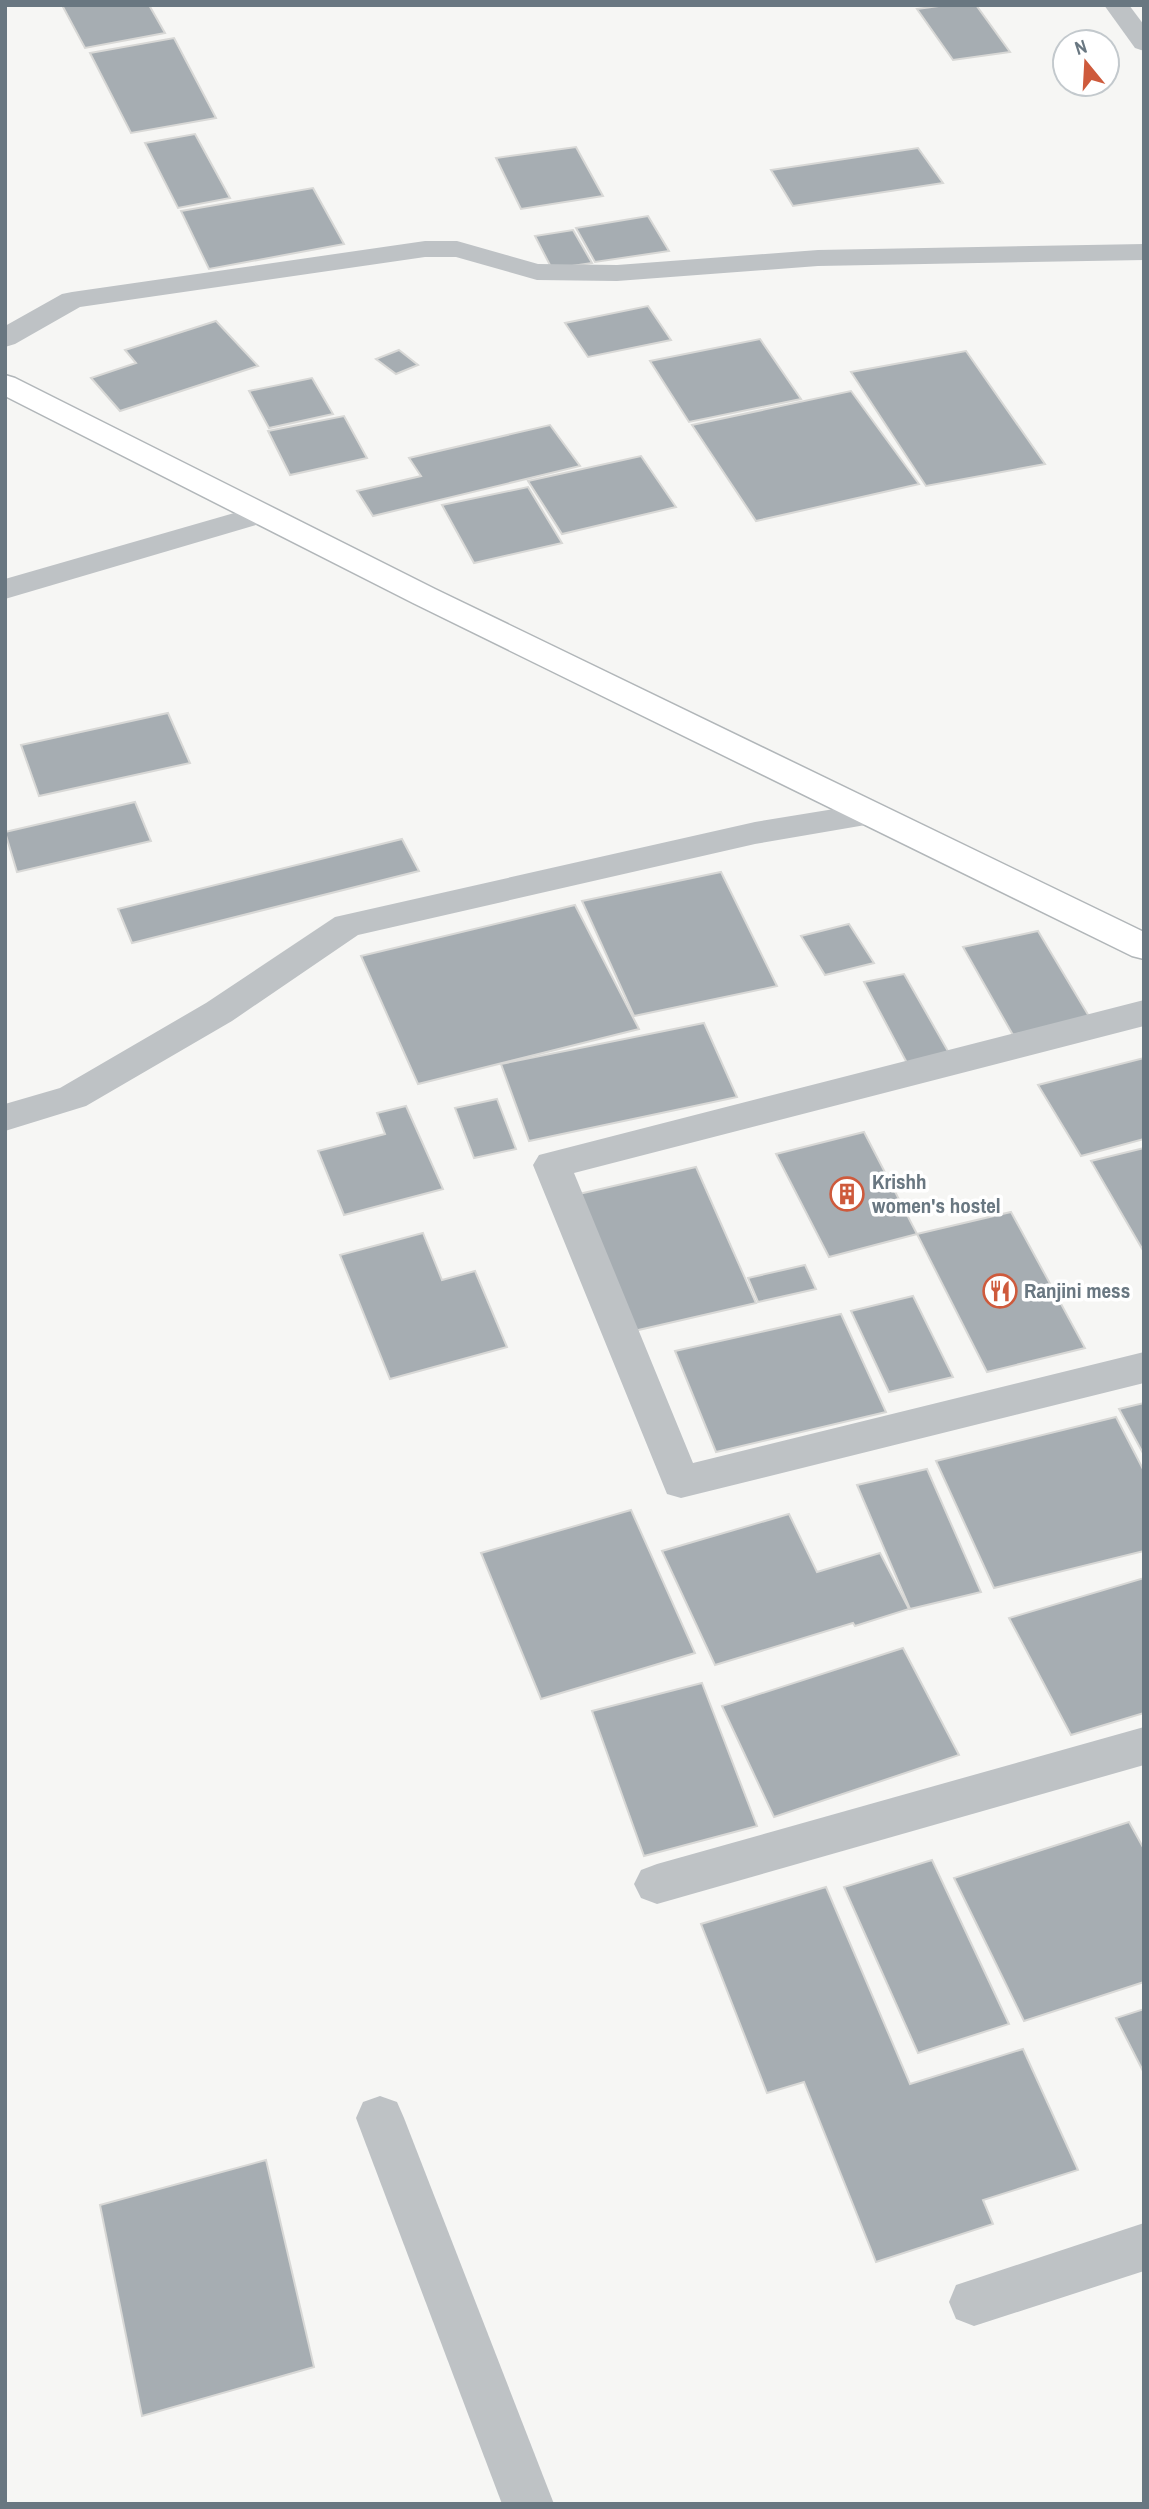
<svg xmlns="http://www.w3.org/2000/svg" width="1149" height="2509" font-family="'Archivo Narrow',sans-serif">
	<rect width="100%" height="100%" fill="#f6f6f4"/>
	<g fill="#a6adb2" stroke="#d8d8d6" stroke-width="2">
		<path d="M62 5H149L165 33 85 48Z"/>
		<path d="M946 5H976L1010 52 953 60 917 9Z"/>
		<path d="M174 38 216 118 131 133 90 53Z"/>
		<path d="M195 134 230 198 178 208 145 143Z"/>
		<path d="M576 147 603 196 521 209 496 158Z"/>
		<path d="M918 148 943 183 793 206 771 170Z"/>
		<path d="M313 188 344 244 209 269 181 211Z"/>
		<path d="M648 216 669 251 595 262 576 228Z"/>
		<path d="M573 230 592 263 552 269 535 236Z"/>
		<path d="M648 306 671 340 588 357 565 323Z"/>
		<path d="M216 321 258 366 120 411 91 378 136 363 125 350Z"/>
		<path d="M760 339 801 399 689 422 650 361Z"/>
		<path d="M399 350 418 365 396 374 376 359Z"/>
		<path d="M966 351 1045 464 926 486 851 372Z"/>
		<path d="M312 378 333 414 269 428 249 391Z"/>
		<path d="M851 391 919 484 756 521 692 425Z"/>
		<path d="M344 416 367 458 290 475 268 431Z"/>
		<path d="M550 425 580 466 373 516 357 491 421 476 409 458Z"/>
		<path d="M641 456 676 507 562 534 528 481Z"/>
		<path d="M528 487 562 543 474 563 442 505Z"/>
		<path d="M168 713 190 763 39 796 21 745Z"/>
		<path d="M135 802 151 841 17 872 5 832Z"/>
		<path d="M402 839 419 871 132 943 118 909Z"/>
		<path d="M721 872 777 986 634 1016 582 901Z"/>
		<path d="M575 905 639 1029 418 1084 361 956Z"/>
		<path d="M849 924 874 963 825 975 801 936Z"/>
		<path d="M1038 931 1090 1018 1013 1035 963 947Z"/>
		<path d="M904 974 949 1053 907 1063 864 982Z"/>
		<path d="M704 1023 737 1097 529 1141 501 1064Z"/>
		<path d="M1144 1058V1139L1081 1156 1038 1085Z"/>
		<path d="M497 1099 516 1149 474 1158 455 1108Z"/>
		<path d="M406 1106 443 1189 344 1215 318 1151 385 1134 377 1113Z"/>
		<path d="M864 1132 917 1234 829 1257 776 1154Z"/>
		<path d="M1144 1148V1252L1091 1161Z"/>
		<path d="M696 1167 756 1303 634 1331 579 1194Z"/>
		<path d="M1011 1212 1085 1348 987 1372 917 1234Z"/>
		<path d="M423 1233 442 1280 475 1271 507 1347 390 1379 340 1255Z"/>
		<path d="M805 1265 816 1289 758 1302 748 1278Z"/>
		<path d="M913 1296 953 1377 889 1392 851 1311Z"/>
		<path d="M841 1314 886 1412 716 1452 675 1351Z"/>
		<path d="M1144 1403V1455L1119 1409Z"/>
		<path d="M1116 1417 1144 1471V1551L994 1588 936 1461Z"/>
		<path d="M927 1469 981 1592 910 1609 857 1485Z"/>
		<path d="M631 1510 695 1653 541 1699 481 1553Z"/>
		<path d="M789 1514 817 1572 880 1553 909 1609 855 1626 853 1623 715 1665 662 1551Z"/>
		<path d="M1144 1578V1713L1071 1735 1009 1618Z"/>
		<path d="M903 1648 959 1755 774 1817 722 1706Z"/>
		<path d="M702 1683 757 1826 644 1856 592 1711Z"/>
		<path d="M1129 1822 1144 1849V1982L1024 2021 954 1878Z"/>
		<path d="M932 1860 1009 2024 918 2053 844 1887Z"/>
		<path d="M826 1887 910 2084 1023 2049 1078 2170 983 2200 993 2224 876 2262 804 2082 767 2093 701 1924Z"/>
		<path d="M1144 2009V2073L1116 2018Z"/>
		<path d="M266 2160 314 2367 142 2416 100 2205Z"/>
	</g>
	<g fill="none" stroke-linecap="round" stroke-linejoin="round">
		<defs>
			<path id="secondary" d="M5 375 15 378 435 589 1144 932V959L1132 956 413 603 5 396Z"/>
		</defs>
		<use href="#secondary" stroke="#b1b6b9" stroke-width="3"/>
		<g fill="#bec2c5" fill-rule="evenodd">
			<path d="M1104 5H1129L1144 25V51L1135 48Z"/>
			<path d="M425 241H457L538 264 617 265 818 250 1144 244V260L818 266 617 281 537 280 456 257H425L80 307 15 344 5 347V326L62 294 72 292Z"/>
			<path d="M262 505 273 508 277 514 273 520 5 599V579Z"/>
			<path d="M871 803 883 806 888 814 883 822 755 844 358 935 232 1021 86 1106 5 1131V1104L60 1088 206 1003 335 917 755 822Z"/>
			<path d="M1144 1000V1026L574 1173 693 1463 1144 1352V1383L681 1498 667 1494 533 1165 539 1155Z"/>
			<path d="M1144 1727V1765L657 1904 641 1898 634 1884 641 1870 657 1864Z"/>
			<path d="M380 2096 397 2102 404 2118 554 2504H502L356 2118 363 2102Z"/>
			<path d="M1144 2223V2271L974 2326 956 2319 949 2302 956 2285Z"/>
		</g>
		<use href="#secondary" fill="#fff" fill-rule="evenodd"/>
	</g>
	<defs>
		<symbol id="building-ring" viewBox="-11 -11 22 22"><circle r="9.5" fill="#fff" stroke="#ce5a3c" stroke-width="1.5"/><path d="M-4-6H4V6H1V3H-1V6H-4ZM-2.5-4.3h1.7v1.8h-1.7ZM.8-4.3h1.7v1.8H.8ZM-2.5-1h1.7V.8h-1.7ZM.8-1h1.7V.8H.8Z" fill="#ce5a3c"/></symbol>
		<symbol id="restaurant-ring" viewBox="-11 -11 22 22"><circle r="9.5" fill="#fff" stroke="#ce5a3c" stroke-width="1.5"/><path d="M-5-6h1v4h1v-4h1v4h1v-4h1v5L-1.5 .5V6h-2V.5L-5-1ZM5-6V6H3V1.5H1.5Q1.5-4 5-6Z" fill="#ce5a3c"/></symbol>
	</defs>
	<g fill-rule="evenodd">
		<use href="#building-ring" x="828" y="1175" width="38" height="38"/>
		<use href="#restaurant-ring" x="981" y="1272" width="38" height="38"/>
	</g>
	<g text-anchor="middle" stroke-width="7" stroke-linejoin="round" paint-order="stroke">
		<g font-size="21" font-weight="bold" fill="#697781" stroke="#fff" text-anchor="start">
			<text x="872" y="1189">Krishh<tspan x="872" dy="24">women's hostel</tspan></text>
			<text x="1024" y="1298">Ranjini mess</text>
		</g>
	</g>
	<rect width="1149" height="2509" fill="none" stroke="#697781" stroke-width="14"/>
	<g transform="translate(1086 63) rotate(342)"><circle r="33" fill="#ffffff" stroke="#c3c9cd" stroke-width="2"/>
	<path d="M0-5L12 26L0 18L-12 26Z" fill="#ce5a3c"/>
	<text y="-10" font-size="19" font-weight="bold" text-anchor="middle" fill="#697781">N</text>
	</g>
</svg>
